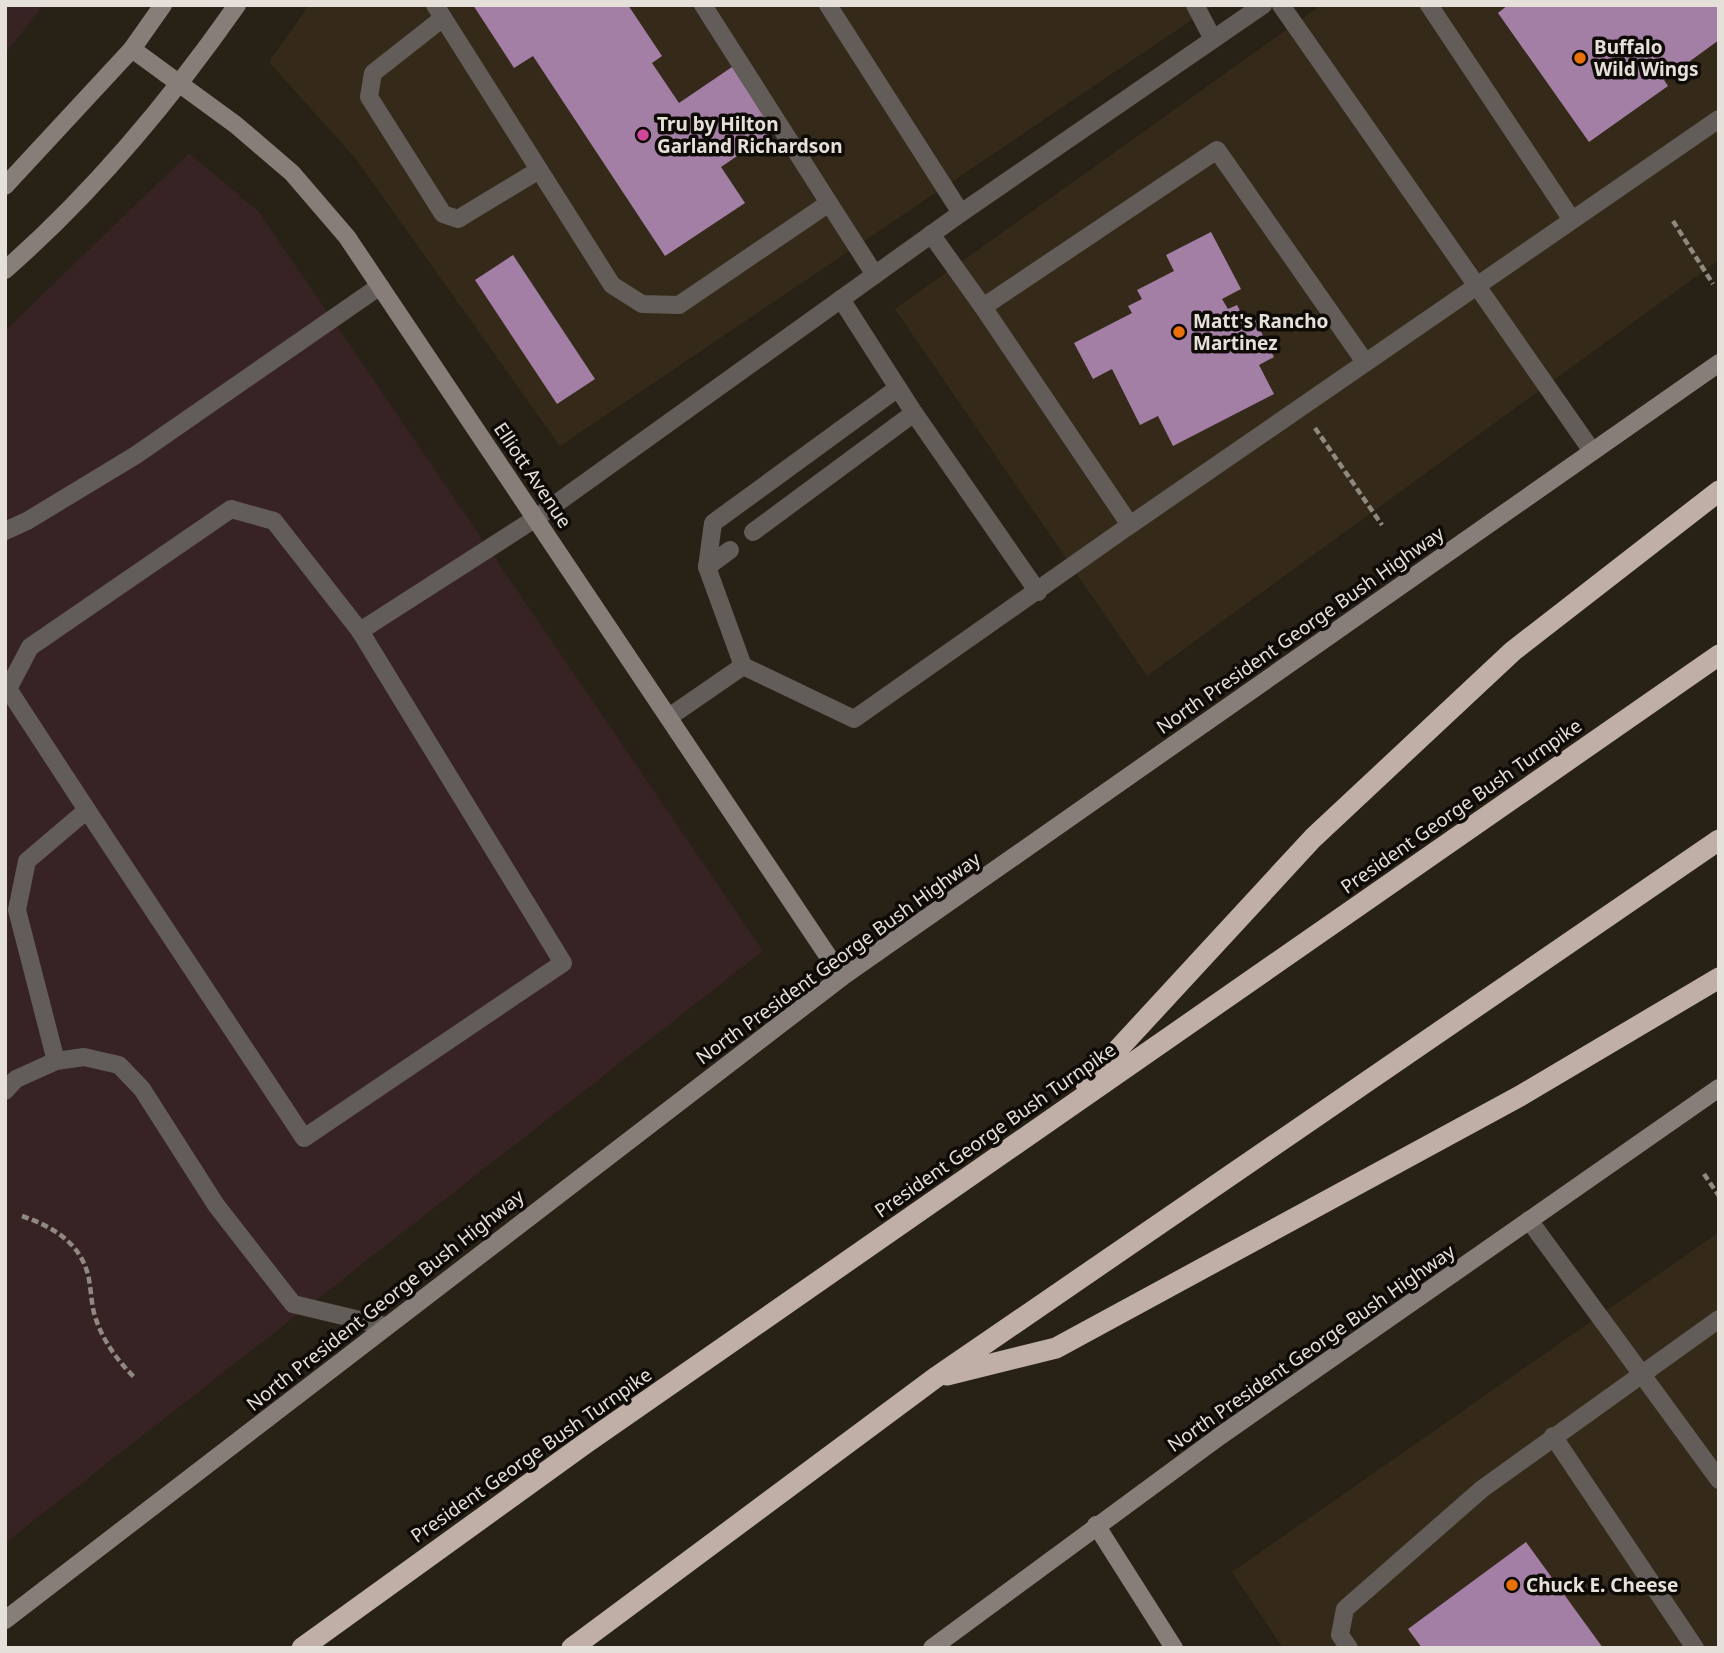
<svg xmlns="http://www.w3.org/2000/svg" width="1724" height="1653" font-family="'Noto Sans',sans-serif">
	<rect width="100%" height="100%" fill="#282116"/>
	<g fill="#352a1a">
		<path d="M309 5H1214L560 446 355 158 269 62Z"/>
		<path d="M1321 5H1719V260L1147 676 895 309Z"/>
		<path d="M1719 1232V1648H1283L1232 1572Z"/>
	</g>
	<g fill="#372324">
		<path d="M5 5H43L5 54Z"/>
		<path d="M189 153 259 212 763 951 5 1543V331Z"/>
	</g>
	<g fill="#a47fa5">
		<path d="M473 5H628L662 56 652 63 679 103 732 67 774 131 721 167 745 203 665 256 533 56 514 68Z"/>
		<path d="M1508 5H1719V40L1664 80 1668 86 1589 142 1498 13Z"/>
		<path d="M1211 232 1241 289 1222 299 1228 309 1237 305 1245 320 1253 316 1274 357 1259 365 1274 394 1173 446 1158 416 1140 425 1112 369 1093 379 1074 343 1132 313 1128 306 1142 299 1137 290 1174 271 1166 255Z"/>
		<path d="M513 255 595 379 557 404 475 280Z"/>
		<path d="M1526 1542 1603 1648H1422L1408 1629Z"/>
	</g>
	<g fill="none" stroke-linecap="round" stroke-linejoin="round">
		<g stroke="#8f8980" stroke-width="4.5" stroke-dasharray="7 3.5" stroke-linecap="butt">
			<path d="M1673 221 1713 284"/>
			<path d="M1315 428 1382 525"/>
			<path d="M1704 1174 1719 1196"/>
			<path d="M22 1216C51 1226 80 1242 88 1275 91 1287 91 1301 94 1313 101 1338 116 1359 134 1377"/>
		</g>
		<g stroke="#635d5a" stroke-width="18">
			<path d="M435 5 612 285 642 304 679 305 829 203 875 275"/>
			<path d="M703 5 829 203"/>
			<path d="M828 5 961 213"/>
			<path d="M1195 5 1213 39"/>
			<path d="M1281 5 1592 451"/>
			<path d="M1429 5 1572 220"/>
			<path d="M443 18 373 73 369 97 443 214 458 219 539 170"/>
			<path d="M931 234 983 307"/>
			<path d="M841 299 914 413 1038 592"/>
			<path d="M1365 362 1217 150 983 307 1130 525 1719 119"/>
			<path d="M5 531 27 521 136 455 380 286"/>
			<path d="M753 532 914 413"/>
			<path d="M730 550 707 567 743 666"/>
			<path d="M707 567 713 523 898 388"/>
			<path d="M669 717 743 666 854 719 1130 525"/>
			<path d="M87 810 8 689 30 647 231 509 274 521 360 631"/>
			<path d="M56 1061 17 910 27 861 87 810 304 1138 563 963 360 631 536 518 961 213 1263 5"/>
			<path d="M5 1091 16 1079 56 1061 84 1057 119 1065 142 1089 216 1205 293 1304 385 1326"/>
			<path d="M1529 1220 1719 1480"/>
			<path d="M1553 1436 1695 1648"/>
			<path d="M1349 1648 1340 1635 1345 1609 1482 1489 1719 1319"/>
		</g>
		<g stroke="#887e79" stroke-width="18">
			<path d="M132 49 236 125 292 173 347 237 842 977"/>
			<path d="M5 186 132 49 163 5"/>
			<path d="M5 270C94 192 169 102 237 5"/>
			<path d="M1096 1525 1174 1648"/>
			<path d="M5 1620 842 977 1719 363"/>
			<path d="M932 1648 1220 1436 1719 1088"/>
		</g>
		<g stroke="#bfafa7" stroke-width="21">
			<path d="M1086 1084 1313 838 1513 651 1719 491"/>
			<path d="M947 1375 1056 1348 1520 1096 1719 978"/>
			<path d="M302 1648 586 1443 1719 655"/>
			<path d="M572 1648 935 1378 1719 840"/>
		</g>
	</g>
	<g fill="#e8710a" stroke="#0e0b07" stroke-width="2.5">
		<circle cx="1580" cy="58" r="7"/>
		<circle cx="1179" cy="332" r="7"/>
		<circle cx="1512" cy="1585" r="7"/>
	</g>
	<circle fill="#d1479c" stroke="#0e0b07" stroke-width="2.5" cx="643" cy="135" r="7"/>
	<g text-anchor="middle" stroke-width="7" stroke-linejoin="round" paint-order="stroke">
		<g font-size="19" font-weight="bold" fill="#e5e0d9" stroke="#0e0b07" text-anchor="start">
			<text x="1594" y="54">Buffalo<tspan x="1594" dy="22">Wild Wings</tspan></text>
			<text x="657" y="131">Tru by Hilton<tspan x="657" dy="22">Garland Richardson</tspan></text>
			<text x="1193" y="328">Matt's Rancho<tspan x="1193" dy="22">Martinez</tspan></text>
			<text x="1526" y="1592">Chuck E. Cheese</text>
		</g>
		<g font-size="19" fill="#e5e0d9" stroke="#0e0b07">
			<text transform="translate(533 475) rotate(56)" y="7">Elliott Avenue</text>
			<text transform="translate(1300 630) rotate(-35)" y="7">North President George Bush Highway</text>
			<text transform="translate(1461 806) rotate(-35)" y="7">President George Bush Turnpike</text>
			<text transform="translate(838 958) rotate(-36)" y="7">North President George Bush Highway</text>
			<text transform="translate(995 1130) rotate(-35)" y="7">President George Bush Turnpike</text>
			<text transform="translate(385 1300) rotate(-38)" y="7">North President George Bush Highway</text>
			<text transform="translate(1311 1348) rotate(-35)" y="7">North President George Bush Highway</text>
			<text transform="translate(531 1455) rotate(-35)" y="7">President George Bush Turnpike</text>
		</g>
	</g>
	<rect width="1724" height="1653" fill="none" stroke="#e5e0d9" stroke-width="14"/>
</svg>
